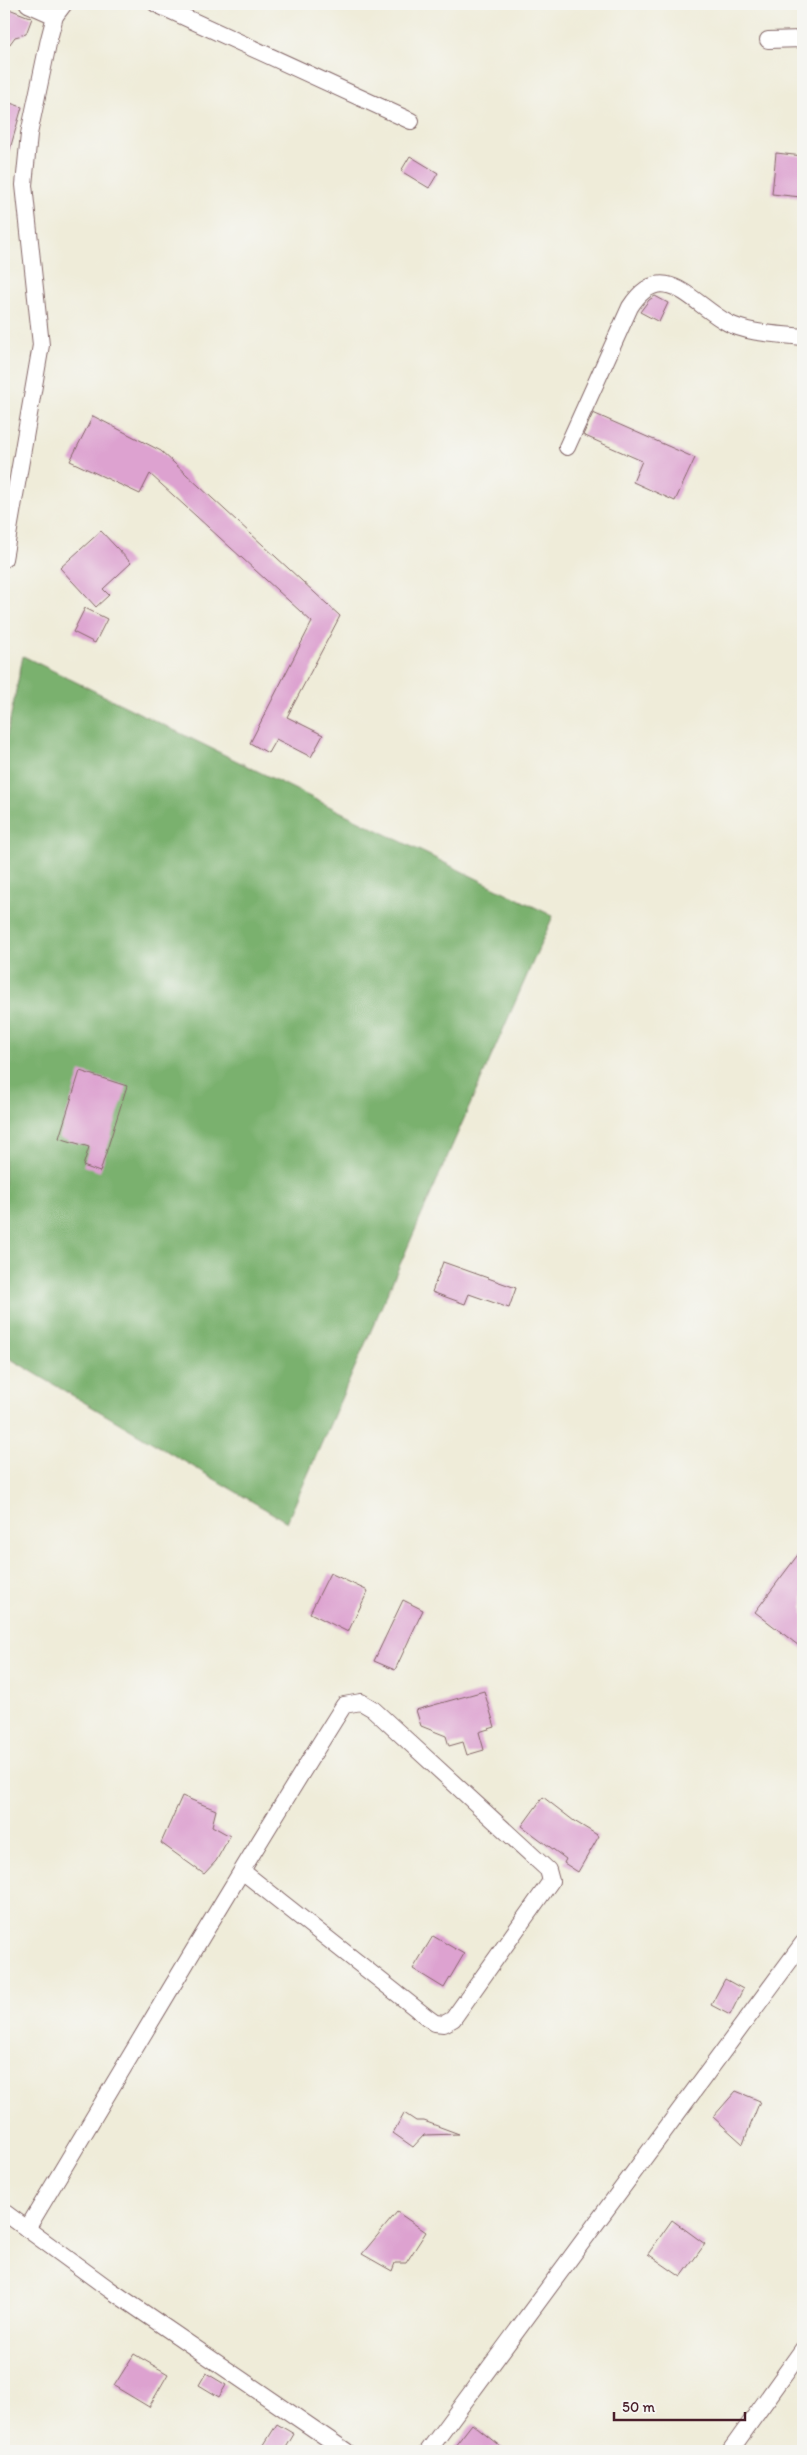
<svg xmlns="http://www.w3.org/2000/svg" width="807" height="2455" font-family="Itim,sans-serif">
	<rect width="100%" height="100%" fill="#f6f6f2"/>
	<filter id="ink" filterUnits="userSpaceOnUse"><feTurbulence type="fractalNoise" baseFrequency=".02" numOctaves="2"/><feDisplacementMap in="SourceGraphic" scale="10" xChannelSelector="R" yChannelSelector="G"/><feConvolveMatrix kernelMatrix="1 2 1 2 8 2 1 2 1" color-interpolation-filters="sRGB"/></filter>
	<filter id="wash" filterUnits="userSpaceOnUse"><feTurbulence type="fractalNoise" baseFrequency=".0096" numOctaves="4" result="noise"/><feDisplacementMap in="SourceGraphic" scale="20" xChannelSelector="R" yChannelSelector="G"/><feGaussianBlur stdDeviation="1.12" result="paint"/><feColorMatrix in="noise" values="0 0 0 0 0 0 0 0 0 0 0 0 0 0 0 0 0 1.4 0 .05"/><feComposite in="paint" operator="in"/></filter>
	<g filter="url(#wash)">
		<rect width="100%" height="100%" fill="#efecd9"/>
		<path fill="#7ab16e" stroke="#62684c" d="M23 656 553 916 287 1522 4 1355V749Z"/>
		<g id="blocks">
			<g fill="#dda2d0">
				<path d="M4 7 32 18 26 34 15 37 4 52Z"/>
				<path d="M4 101 22 107 8 156 4 155Z"/>
				<path d="M776 153 803 156 801 197 772 194Z"/>
				<path d="M410 156 438 173 429 188 401 171Z"/>
				<path d="M655 296 668 303 659 322 640 312 649 300Z"/>
				<path d="M593 413 695 458 675 501 633 482 642 461 583 435Z"/>
				<path d="M93 416 161 451 340 616 287 717 323 735 311 757 276 739 268 753 250 743 312 622 150 474 140 494 70 461Z"/>
				<path d="M101 531 131 563 103 589 109 595 96 607 60 568Z"/>
				<path d="M85 608 107 619 95 643 73 632Z"/>
				<path d="M80 1071 127 1086 100 1172 83 1166 89 1147 59 1138Z"/>
				<path d="M443 1262 516 1288 509 1308 469 1294 465 1304 432 1292Z"/>
				<path d="M803 1548V1649L755 1612Z"/>
				<path d="M330 1573 368 1591 348 1632 310 1613Z"/>
				<path d="M403 1600 423 1610 395 1670 374 1661Z"/>
				<path d="M484 1691 495 1727 479 1732 484 1750 467 1755 463 1742 449 1746 446 1736 421 1726 416 1710Z"/>
				<path d="M182 1796 216 1810 212 1826 230 1836 216 1861 204 1874 161 1843Z"/>
				<path d="M543 1797 574 1821 599 1836 578 1872 564 1863 566 1859 522 1826Z"/>
				<path d="M433 1936 464 1954 444 1988 413 1969Z"/>
				<path d="M725 1979 743 1989 730 2015 711 2005Z"/>
				<path d="M736 2091 760 2101 743 2144 713 2117Z"/>
				<path d="M404 2113 416 2121H424L459 2134 424 2135 413 2147 393 2133Z"/>
				<path d="M397 2212 426 2232 406 2263H395L392 2271 362 2254Z"/>
				<path d="M672 2220 705 2244 681 2277 648 2254Z"/>
				<path d="M134 2354 168 2374 149 2407 114 2386Z"/>
				<path d="M206 2373 226 2385 219 2397 199 2385Z"/>
				<path d="M277 2424 294 2434 284 2451H260Z"/>
				<path d="M472 2424 506 2451H451Z"/>
			</g>
		</g>
	</g>
	<g filter="url(#ink)">
		<use href="#blocks" fill-opacity="0" stroke="#846768" stroke-width="1"/>
		<g fill="none" stroke-linecap="round" stroke-linejoin="round">
			<defs>
				<g id="minor">
					<path d="M28 4 55 16"/>
					<path d="M156 4 411 121"/>
					<path d="M768 40 803 39"/>
					<path d="M567 447 630 307C663 256 692 304 728 323 749 334 780 334 803 337"/>
					<path d="M4 559 41 345 24 185 29 134 49 39 55 16 64 4"/>
					<path d="M4 2212 109 2289 346 2451"/>
					<path d="M27 2229C132 2054 235 1878 344 1705L361 1702 373 1709 548 1870 551 1881 453 2019 444 2024 435 2023 428 2018 242 1871"/>
					<path d="M428 2451 803 1943"/>
					<path d="M730 2451 803 2349"/>
				</g>
			</defs>
			<use href="#minor" stroke="#846768" stroke-width="18"/>
			<use href="#minor" stroke="#fff" stroke-width="16"/>
		</g>
	</g>
	<rect width="807" height="2455" fill="none" stroke="#f6f6f2" stroke-width="20"/>
	<path d="M614 2412v8h131v-8" fill="none" stroke="#4a1f2b" stroke-width="2.5"/>
	<text x="622" y="2412" font-size="15" fill="#4a1f2b" stroke="#f6f6f2" stroke-width="4" paint-order="stroke">50 m</text>
</svg>
